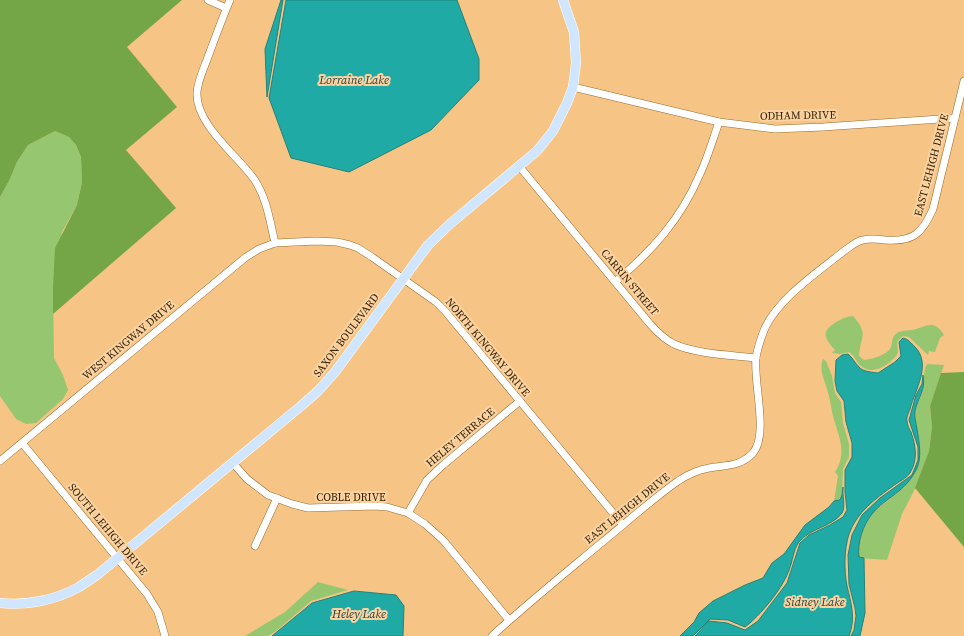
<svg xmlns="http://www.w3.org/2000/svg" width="964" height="636" font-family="'Source Serif 4',serif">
	<rect width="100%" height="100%" fill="#f6c485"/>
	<g fill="#97c670">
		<path d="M55 131 69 137 76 145 81 157 82 182 77 205 62 232 53 288 54 358 63 375 68 390 63 399 36 423 26 424 16 419 0 396V197L9 181 17 162 28 145Z"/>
		<path d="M853 316C869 335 861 334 859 356L864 360C872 359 888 355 891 347 893 342 891 337 897 333 901 330 907 331 912 330 926 327 934 318 944 335L940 338 935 352 929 351 928 355 909 337 903 336 897 342 898 353C892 363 873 377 861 366 856 362 856 357 849 352L840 354 832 353 835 350C823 336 821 331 838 321 844 318 846 317 853 316Z"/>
		<path d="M823 359 826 361 832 376 835 393 841 402 843 423 849 444V457L843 469 842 495 840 501H834L838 476 835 472C848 453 838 435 833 416 831 407 830 398 827 389 824 379 819 369 823 359Z"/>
		<path d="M927 364 944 365 930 406 932 427 929 451 916 487 902 514 887 560 859 558C857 543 863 526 872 514 876 510 881 506 886 502 898 493 910 483 916 469 924 452 916 432 915 414 915 406 921 399 923 391 925 382 922 373 927 364Z"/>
		<path d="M318 582 348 590 311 601 276 631 268 636H245L285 612Z"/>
	</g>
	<g fill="#74a648">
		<path d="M0 0H182L127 47 177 107 126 150 176 208 53 314V288L55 248 77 205 82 182 81 157 76 145 69 137 55 131 28 145 17 162 9 181 0 197Z"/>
		<path d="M964 372V547L915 488 929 451 932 427 930 406 941 373Z"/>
	</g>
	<g fill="#1faaa6" stroke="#268277">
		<path d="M281 0H283L267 97 265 49Z"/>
		<path d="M286 0H457L479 59V80L431 130 349 172 291 158 269 98Z"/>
		<path d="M903 338C908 339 911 343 915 347 932 364 915 390 910 409 909 412 906 417 907 421 907 424 909 429 911 432 916 447 918 459 910 473 907 478 898 482 893 486 875 499 857 512 849 534 844 550 844 570 847 586 851 603 856 618 849 636H695L709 621 727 623 745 630 758 621 787 583 800 543 809 535 830 525 843 517 847 510 845 492V470L852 457V443L846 422 844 401 837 391 835 381 836 360 842 355 848 354C853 358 854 362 859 367 863 372 872 372 878 373L895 362 901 356 899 342Z"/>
		<path d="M923 375C926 391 918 397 915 411 914 416 916 423 917 429 919 441 922 457 917 468 906 492 886 497 872 514 863 525 857 543 859 557L864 558 865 613 860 636H851L854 630 856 616 855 608 849 584 848 555 852 535 862 515 880 498 912 475 918 460V447L909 420 916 395 922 384Z"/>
		<path d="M843 487C842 495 846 507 842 513 832 527 810 528 799 542 793 550 793 561 789 570 783 588 760 616 745 627L728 620 710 619 693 636H680L694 622 699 613 713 601 745 585 763 578 772 563 784 554 805 525 829 507 834 501 840 500 842 495Z"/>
		<path d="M354 591 396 595 404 606 403 636H272L312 603Z"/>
	</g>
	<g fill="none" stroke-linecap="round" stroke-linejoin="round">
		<defs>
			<g id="minor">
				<path d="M208 0 226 8"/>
				<path d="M230 0C222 19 215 38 208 57 204 68 198 80 197 92 195 124 237 155 254 179 267 198 270 222 275 243"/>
				<path d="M573 87 719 122 775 129 823 127 955 118"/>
				<path d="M519 166 650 324C657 332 664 339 674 344 696 354 731 355 756 358"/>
				<path d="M615 282C652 251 681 219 700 174 708 157 713 139 719 122"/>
				<path d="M22 443 147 594 158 612 165 636"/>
				<path d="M0 461 246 257 259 249 275 243 316 241 337 242 350 245 358 248 372 257 436 302 445 311 623 525"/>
				<path d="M232 462 247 479 268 495 292 504 308 508 374 506 387 507 408 513 425 524 443 540 509 620"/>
				<path d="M408 513 427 480 443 465 520 401"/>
				<path d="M255 546 277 498"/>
				<path d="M492 636C527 604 564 574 600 544 626 523 651 500 678 481 687 475 698 470 709 468 725 465 740 467 753 453 769 434 753 382 756 357 758 348 761 337 765 328 779 298 818 272 844 251 850 247 856 241 863 240 870 238 878 239 885 240 913 242 922 234 933 209L964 81"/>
			</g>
			<path id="major" d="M0 603C26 606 56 600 79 587 85 583 91 579 97 575L301 406 318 391 335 372 428 245 451 223 537 151 553 131 567 103 573 87 576 63 574 32 563 0"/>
		</defs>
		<use href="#minor" stroke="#9a6c2d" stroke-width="8"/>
		<use href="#major" stroke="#fff" stroke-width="10"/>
		<use href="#minor" stroke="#fff" stroke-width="7"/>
		<use href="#major" stroke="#d0e6fe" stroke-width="9"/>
	</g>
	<g text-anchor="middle" stroke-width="4" stroke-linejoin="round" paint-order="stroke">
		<g font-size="11" fill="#372409" stroke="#fbd3a1">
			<text transform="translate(798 115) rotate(-1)" y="4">ODHAM DRIVE</text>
			<text transform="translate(931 165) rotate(-75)" y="4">EAST LEHIGH DRIVE</text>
			<text transform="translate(630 282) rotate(50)" y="4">CARRIN STREET</text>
			<text transform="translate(346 335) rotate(-53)" y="4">SAXON BOULEVARD</text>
			<text transform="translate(128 340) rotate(-40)" y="4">WEST KINGWAY DRIVE</text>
			<text transform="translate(488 347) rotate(50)" y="4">NORTH KINGWAY DRIVE</text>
			<text transform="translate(460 437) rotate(-40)" y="4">HELEY TERRACE</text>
			<text x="351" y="501">COBLE DRIVE</text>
			<text transform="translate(627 508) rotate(-39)" y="4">EAST LEHIGH DRIVE</text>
			<text transform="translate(108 529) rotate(50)" y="4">SOUTH LEHIGH DRIVE</text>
		</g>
		<g font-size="12" font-style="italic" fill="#264140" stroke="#fbd3a1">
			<text x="354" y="84">Lorraine Lake</text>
			<text x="815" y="606">Sidney Lake</text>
			<text x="359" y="618">Heley Lake</text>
		</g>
	</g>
</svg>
